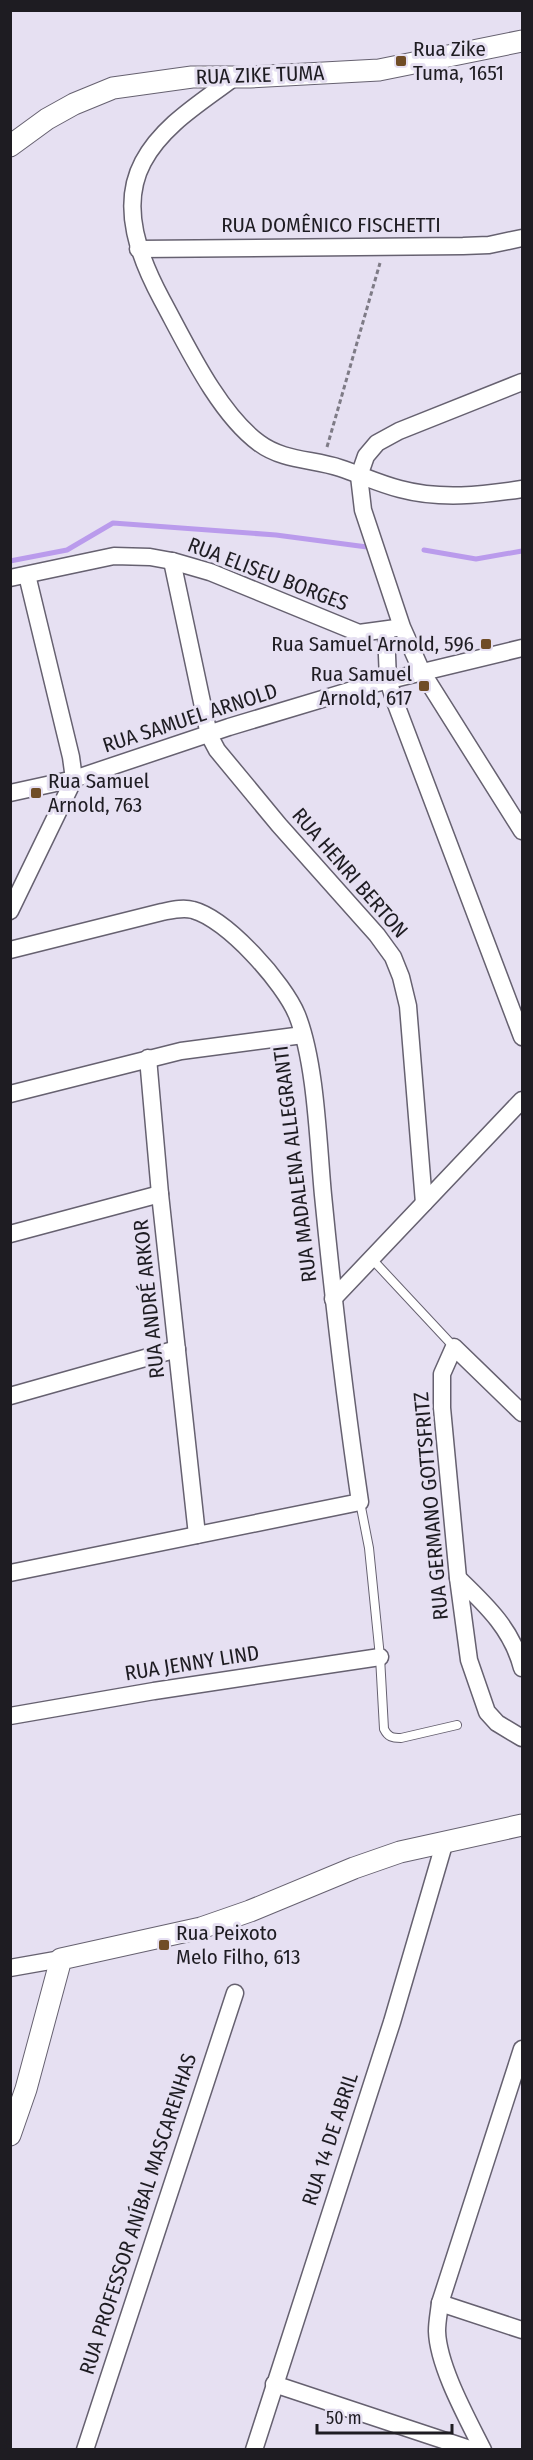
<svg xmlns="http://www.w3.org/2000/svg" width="533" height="2460" font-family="'Fira Sans Condensed',sans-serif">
	<rect width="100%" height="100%" fill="#e6e0f2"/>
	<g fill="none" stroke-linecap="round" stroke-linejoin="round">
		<g stroke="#ba9bec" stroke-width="5">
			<path d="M424 550 476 559 522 551"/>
			<path d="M10 561 67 550 113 523 276 535 367 547"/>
		</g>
		<defs>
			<g id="service">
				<path d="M371 1258 454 1347"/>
				<path d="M360 1502 369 1548 380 1657 384 1729C388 1737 392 1738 401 1738L457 1725"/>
			</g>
			<g id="minor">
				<path d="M236 76C204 101 163 124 143 162 119 207 140 259 162 300 186 344 218 413 259 443 283 461 313 459 340 468 361 475 380 484 400 489 441 500 482 495 522 489"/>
				<path d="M138 249 463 246 489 245 522 238"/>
				<path d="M522 382 399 431 377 443 366 456 359 476 363 510 402 627 422 672 522 831"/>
				<path d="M172 561 209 735 217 750 279 825 377 935 393 957 401 977 408 1006 424 1203"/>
				<path d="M10 578 114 556 150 557 172 561 210 572 359 633 396 628"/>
				<path d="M386 631 388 680 394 699 522 1037"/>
				<path d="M10 793 74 779 229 727 369 685 522 648"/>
				<path d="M10 911 74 779 71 757 27 575"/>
				<path d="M10 950 162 912C172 910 183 907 193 910 227 919 284 983 297 1015 316 1063 318 1142 323 1195 333 1297 345 1400 360 1502L10 1573"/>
				<path d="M148 1058 160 1194 197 1535"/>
				<path d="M10 1094 181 1051 303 1035"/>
				<path d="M10 1234 160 1194"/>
				<path d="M333 1299 522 1100"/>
				<path d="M10 1396 177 1349"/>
				<path d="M522 1413 454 1347 442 1374V1408L458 1578 469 1660 487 1712 497 1723 522 1738"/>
				<path d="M458 1578C486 1605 512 1629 522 1668"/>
				<path d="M10 1716 154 1691 380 1657"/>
				<path d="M10 1968 61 1959"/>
				<path d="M440 2303 522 2330"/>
				<path d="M274 2384 473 2450"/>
				<path d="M85 2450 235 1993"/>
				<path d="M254 2450 392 2022 445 1841"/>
				<path d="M483 2450C467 2418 438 2366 437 2331 437 2322 439 2312 440 2303L522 2049"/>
			</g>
			<g id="tertiary">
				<path d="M10 146 47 119 74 104 113 88 192 77H250L379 70 522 41"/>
				<path d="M10 2135 26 2089 61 1959 201 1928 250 1911 354 1868 400 1852 522 1825"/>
			</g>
		</defs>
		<use href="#service" stroke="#666170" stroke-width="10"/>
		<use href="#minor" stroke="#666170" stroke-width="19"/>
		<use href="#tertiary" stroke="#666170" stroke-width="23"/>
		<path stroke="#7e7b86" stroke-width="3" stroke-dasharray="4.5 3" stroke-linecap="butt" d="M327 447 380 263"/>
		<use href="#service" stroke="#fff" stroke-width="8"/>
		<use href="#minor" stroke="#fff" stroke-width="16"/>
		<use href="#tertiary" stroke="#fff" stroke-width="21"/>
	</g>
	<g fill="#704d26" stroke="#e6e0f2" stroke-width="2">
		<rect x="395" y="55" width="12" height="12" rx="3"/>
		<rect x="480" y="638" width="12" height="12" rx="3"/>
		<rect x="418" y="680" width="12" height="12" rx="3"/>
		<rect x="30" y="787" width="12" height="12" rx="3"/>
		<rect x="158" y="1939" width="12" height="12" rx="3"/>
	</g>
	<g text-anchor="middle" stroke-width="6" stroke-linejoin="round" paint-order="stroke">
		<g font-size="21" fill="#1e1c22" stroke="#e6e0f2" text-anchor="start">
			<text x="413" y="56">Rua Zike<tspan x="413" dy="24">Tuma, 1651</tspan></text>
			<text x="474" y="651" text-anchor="end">Rua Samuel Arnold, 596</text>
			<text x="412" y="681" text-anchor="end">Rua Samuel<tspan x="412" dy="24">Arnold, 617</tspan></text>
			<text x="48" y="788">Rua Samuel<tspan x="48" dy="24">Arnold, 763</tspan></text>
			<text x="176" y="1940">Rua Peixoto<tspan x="176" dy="24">Melo Filho, 613</tspan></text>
		</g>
		<g font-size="21" fill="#1e1c22" stroke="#e6e0f2">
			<text transform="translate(260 75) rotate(-2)" y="7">RUA ZIKE TUMA</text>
			<text x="331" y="232">RUA DOMÊNICO FISCHETTI</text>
			<text transform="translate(268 574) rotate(21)" y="7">RUA ELISEU BORGES</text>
			<text transform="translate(190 718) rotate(-18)" y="7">RUA SAMUEL ARNOLD</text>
			<text transform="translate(350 873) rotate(49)" y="7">RUA HENRI BERTON</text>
			<text transform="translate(295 1164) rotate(-97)" y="7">RUA MADALENA ALLEGRANTI</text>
			<text transform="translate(149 1299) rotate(-96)" y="7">RUA ANDRÉ ARKOR</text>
			<text transform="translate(431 1506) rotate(-95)" y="7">RUA GERMANO GOTTSFRITZ</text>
			<text transform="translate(192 1663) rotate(-9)" y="7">RUA JENNY LIND</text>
			<text transform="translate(330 2139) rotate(-72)" y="7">RUA 14 DE ABRIL</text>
			<text transform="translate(138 2214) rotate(-72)" y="7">RUA PROFESSOR ANÍBAL MASCARENHAS</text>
		</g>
	</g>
	<rect width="533" height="2460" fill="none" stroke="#1e1c22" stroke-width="24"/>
	<path d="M317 2424v9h135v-9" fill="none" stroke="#1e1c22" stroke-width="3"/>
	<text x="326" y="2424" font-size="18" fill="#1e1c22" stroke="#e6e0f2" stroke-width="4.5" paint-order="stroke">50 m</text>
</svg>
